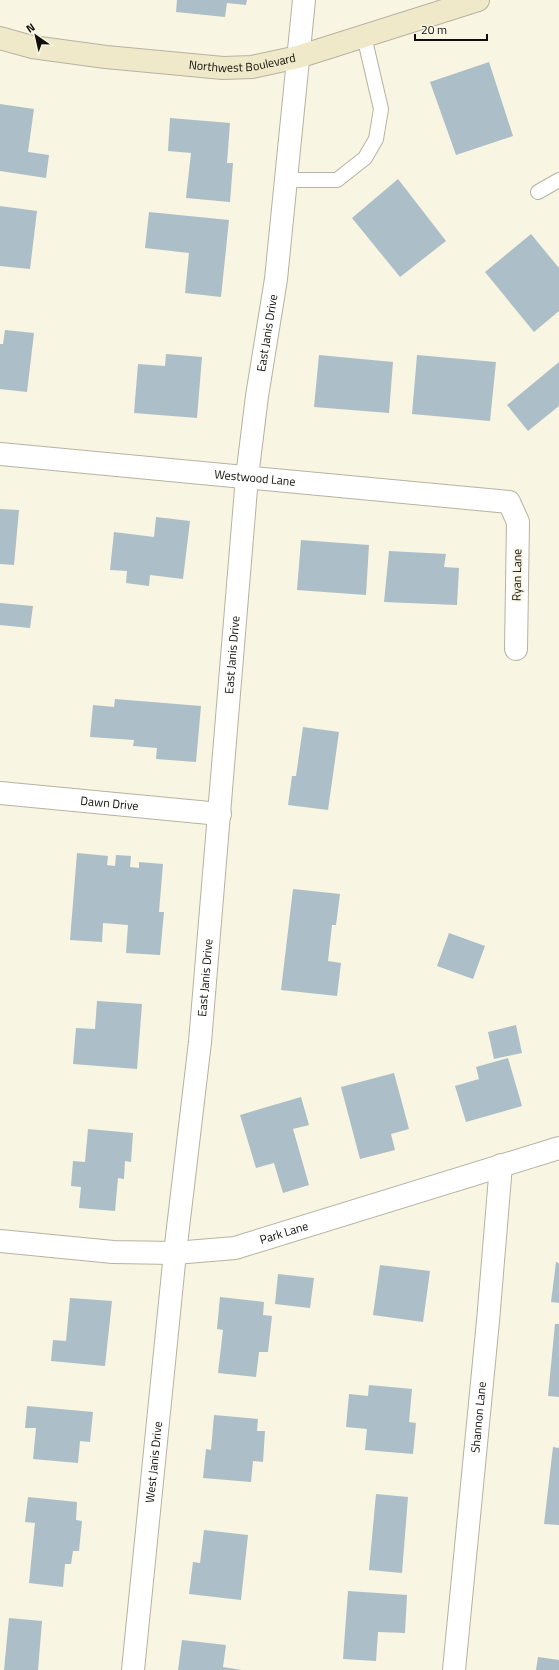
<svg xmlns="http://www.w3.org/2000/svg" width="559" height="1670" font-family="'Titillium Web',sans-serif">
	<rect width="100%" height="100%" fill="#f8f5e3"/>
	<g fill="#acbec7">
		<path d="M177 0H247L246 5 227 3 225 17 176 12Z"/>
		<path d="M489 62 513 136 456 155 430 82Z"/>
		<path d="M0 104 34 109 28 152 49 155 46 178 0 171Z"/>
		<path d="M170 118 230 123 227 163H233L230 202 186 198 191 153 168 151Z"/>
		<path d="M398 179 446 241 400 277 352 218Z"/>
		<path d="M0 206 37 211 30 269 0 266Z"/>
		<path d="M149 212 229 220 221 297 185 293 189 253 145 248Z"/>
		<path d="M531 234 559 268V311L534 332 485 272Z"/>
		<path d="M5 330 34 333 27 392 0 389V344H3Z"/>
		<path d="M166 354 202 357 197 418 134 413 138 364 165 366Z"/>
		<path d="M319 355 393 362 389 413 314 407Z"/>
		<path d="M417 355 496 362 490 421 412 414Z"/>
		<path d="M559 362V406L528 431 507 405Z"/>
		<path d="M0 509 19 510 14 565 0 564Z"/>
		<path d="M156 517 190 521 183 579 150 575 149 586 126 583 127 571 110 570 114 532 154 537Z"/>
		<path d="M301 540 369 545 366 595 297 590Z"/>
		<path d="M389 551 446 554 444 567 459 568 457 605 384 602Z"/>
		<path d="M0 603 33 606 30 628 0 625Z"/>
		<path d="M115 699 201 706 196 762 156 759 157 748 133 746 134 740 90 737 93 705 114 707Z"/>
		<path d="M303 727 339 732 328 810 288 805 292 776H296Z"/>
		<path d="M77 853 108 856 107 865 115 866 116 855 131 856 130 867 139 868V862L163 864 159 912H164L160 955 126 953 128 925 103 923 102 942 70 940Z"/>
		<path d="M293 889 340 894 336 925H332L328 961 341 963 337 996 281 990Z"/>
		<path d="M449 933 485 946 473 979 437 966Z"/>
		<path d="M97 1001 142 1004 137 1069 73 1064 76 1028 95 1029Z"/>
		<path d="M516 1025 522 1053 494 1059 488 1032Z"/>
		<path d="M508 1058 522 1106 466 1122 455 1086 479 1079 476 1067Z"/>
		<path d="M394 1073 409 1129 391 1134 395 1150 360 1159 341 1087Z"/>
		<path d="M301 1097 309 1125 293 1129 309 1185 283 1193 274 1163 256 1168 240 1115Z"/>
		<path d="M88 1129 133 1133 131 1162 125 1161 124 1179 118 1178 115 1211 79 1208 81 1187 71 1186 73 1161 85 1162Z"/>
		<path d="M556 1262 559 1263V1303L551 1302Z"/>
		<path d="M380 1265 430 1271 423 1322 373 1315Z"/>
		<path d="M278 1274 314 1278 310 1308 275 1304Z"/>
		<path d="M220 1297 264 1302 263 1315 272 1316 268 1352H259L256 1377 218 1373 223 1330 217 1329Z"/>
		<path d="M70 1298 112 1301 105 1366 51 1361 53 1340 66 1341Z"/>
		<path d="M555 1324H559V1397L548 1396Z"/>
		<path d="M369 1385 412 1389 409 1422 416 1423 413 1454 365 1450 367 1429 346 1427 349 1394 368 1396Z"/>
		<path d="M27 1406 93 1412 90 1442 80 1441 78 1463 33 1459 36 1428H25Z"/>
		<path d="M214 1415 258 1419 257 1431H265L263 1462 253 1461 251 1482 203 1478 206 1449 211 1450Z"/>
		<path d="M553 1447 559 1448V1525L544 1524Z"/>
		<path d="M376 1494 408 1497 402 1573 369 1570Z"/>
		<path d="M28 1497 77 1502 76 1520 82 1521 79 1551H73L71 1564H65L63 1587 29 1583 35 1523 25 1522Z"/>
		<path d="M204 1530 248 1535 241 1600 189 1594 193 1562 200 1563Z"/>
		<path d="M348 1591 407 1595 405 1633 378 1632 376 1661 343 1659Z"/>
		<path d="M9 1618 42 1621 38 1670H4Z"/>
		<path d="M182 1640 226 1645 223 1667 242 1670H178Z"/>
		<path d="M538 1657 559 1660V1670H536Z"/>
	</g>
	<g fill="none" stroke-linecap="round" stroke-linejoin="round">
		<defs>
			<g id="lane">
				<path d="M286 180H337L365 158 376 139 381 109 364 36"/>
				<path d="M538 192 559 180"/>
			</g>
			<g id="street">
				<path id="s1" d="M0 454 509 502 518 522 516 649"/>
				<path id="s2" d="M0 793 220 814"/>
				<path id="s3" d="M0 1241 113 1252 175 1253 235 1248 559 1148"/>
				<path id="s4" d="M133 1670 175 1253 200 1042 247 477 257 396 276 279 304 0"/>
				<path id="s5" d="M454 1670 488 1321 501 1165"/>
			</g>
			<g id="secondary">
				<path id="s6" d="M0 38 32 47 106 57 223 68 252 67 298 57 478 0"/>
			</g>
		</defs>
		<use href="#lane" stroke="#b6b2a2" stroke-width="16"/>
		<use href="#street" stroke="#b6b2a2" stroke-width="24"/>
		<use href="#secondary" stroke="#b6b2a2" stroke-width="24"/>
		<use href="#lane" stroke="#fff" stroke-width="14"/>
		<use href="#street" stroke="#fff" stroke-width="22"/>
		<use href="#secondary" stroke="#efe9ca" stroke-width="22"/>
	</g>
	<g text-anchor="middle" stroke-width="3" stroke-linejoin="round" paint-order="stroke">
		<g font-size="12" fill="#0f0e08" stroke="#f8f5e3">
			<text dy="4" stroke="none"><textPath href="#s6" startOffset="245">Northwest Boulevard</textPath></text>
			<text dy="4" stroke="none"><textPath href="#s4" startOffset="1344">East Janis Drive</textPath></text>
			<text dy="4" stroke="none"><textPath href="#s1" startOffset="256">Westwood Lane</textPath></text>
			<text transform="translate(517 575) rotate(-89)" y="4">Ryan Lane</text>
			<text dy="4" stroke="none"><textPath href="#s4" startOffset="1020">East Janis Drive</textPath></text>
			<text dy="4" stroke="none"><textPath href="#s2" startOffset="110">Dawn Drive</textPath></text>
			<text dy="4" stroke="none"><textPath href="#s4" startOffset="696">East Janis Drive</textPath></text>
			<text dy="4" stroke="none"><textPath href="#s3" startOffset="287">Park Lane</textPath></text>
			<text dy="4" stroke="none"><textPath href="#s5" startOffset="254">Shannon Lane</textPath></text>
			<text dy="4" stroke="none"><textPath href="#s4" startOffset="209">West Janis Drive</textPath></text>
		</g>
	</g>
	<g transform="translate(36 36) rotate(326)" stroke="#f8f5e3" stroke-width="3" paint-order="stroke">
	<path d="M0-3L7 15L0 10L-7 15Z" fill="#0f0e08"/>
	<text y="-6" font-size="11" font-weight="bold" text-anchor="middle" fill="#0f0e08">N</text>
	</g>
	<path d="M415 34v6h72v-6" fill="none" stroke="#0f0e08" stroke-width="2"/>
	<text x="421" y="34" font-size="12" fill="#0f0e08" stroke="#f8f5e3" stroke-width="3" paint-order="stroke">20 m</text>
</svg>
